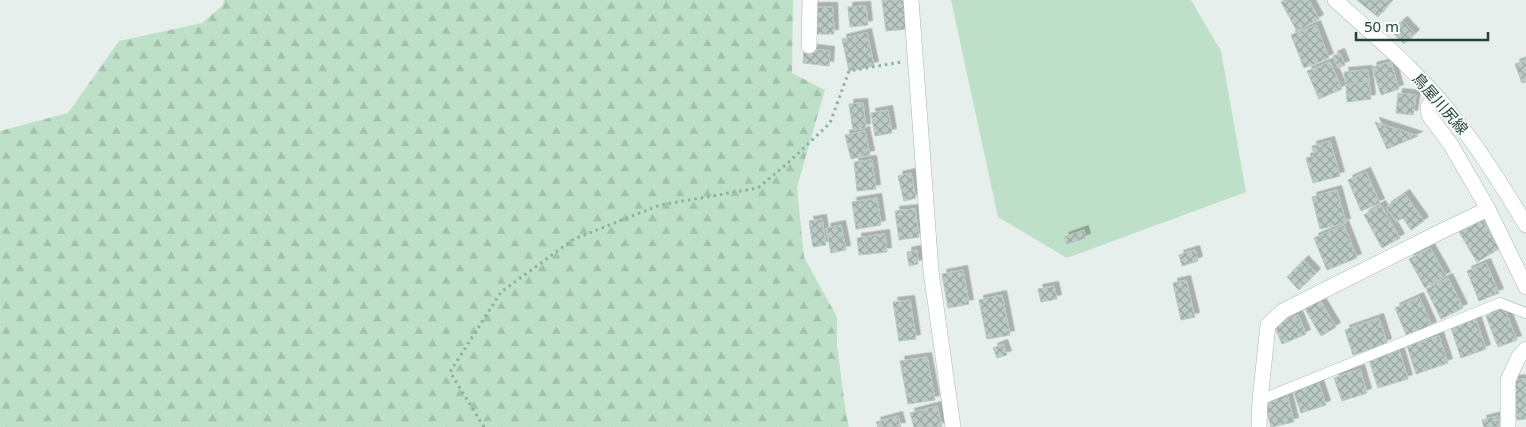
<svg xmlns="http://www.w3.org/2000/svg" width="1526" height="427" font-family="'Noto Sans','Noto Sans JP',sans-serif">
	<defs>
		<pattern id="forest-firs" width="22" height="20" patternUnits="userSpaceOnUse" patternTransform="scale(1.25)"><rect width="22" height="20" fill="#bfe0c8"/><path d="M5 1l3.5 6h-7zM16 11l3.5 6h-7z" fill="#a4c1ad"/></pattern>
		<pattern id="building-cross-hatch" width="8" height="8" patternUnits="userSpaceOnUse" patternTransform="scale(1.25)"><rect width="8" height="8" fill="#bbcac4"/><path d="M0 0l8 8M0 8l8-8" fill="none" stroke="#98a6a0"/></pattern>
		<filter id="shadow"><feDropShadow dx="4.5" dy="-4.5" stdDeviation="0" flood-color="#0004"/></filter>
	</defs>
	<rect width="100%" height="100%" fill="#e6efeb"/>
	<path fill="url(#forest-firs)" d="M224 0H793L792 73 825 90 797 187 804 257 837 317V346L846 414 849 427H0V131L68 113 119 41 202 23 222 6Z"/>
	<path fill="#bfe0c8" d="M951 0H1191L1221 51 1246 192 1067 258 998 217Z"/>
	<g fill="url(#building-cross-hatch)" stroke="#b8c9c2" filter="url(#shadow)">
		<path d="M882 0H905L908 29 886 31Z"/>
		<path d="M1284 0H1309L1319 19 1297 31 1281 2Z"/>
		<path d="M1357 0H1388L1390 2 1378 17Z"/>
		<path d="M866 6 868 25 850 27 848 7Z"/>
		<path d="M813 7H833L834 34H813Z"/>
		<path d="M1403 21 1415 34 1404 44 1391 31Z"/>
		<path d="M1316 25 1329 58 1304 68 1291 35Z"/>
		<path d="M867 33 874 66 849 71 842 39Z"/>
		<path d="M804 48 830 51 829 66 803 63Z"/>
		<path d="M1340 53 1345 65 1338 68 1333 56Z"/>
		<path d="M1526 60V82L1522 83 1515 64Z"/>
		<path d="M1330 62 1342 89 1319 99 1307 71Z"/>
		<path d="M1391 62 1399 89 1381 95 1372 67Z"/>
		<path d="M1368 70 1369 82 1346 85 1344 72Z"/>
		<path d="M1369 82 1371 99 1347 102 1346 85Z"/>
		<path d="M1398 93 1416 95 1413 115 1396 113Z"/>
		<path d="M863 103 866 128 853 130 849 104Z"/>
		<path d="M888 110 892 133 875 136 871 113Z"/>
		<path d="M1375 122 1418 136 1387 149Z"/>
		<path d="M865 131 870 155 851 159 845 135Z"/>
		<path d="M1330 141 1340 176 1313 183 1306 158 1314 156 1312 146Z"/>
		<path d="M872 160 876 189 857 191 854 162Z"/>
		<path d="M1366 172 1380 203 1361 211 1348 180Z"/>
		<path d="M911 173 916 198 904 201 898 176Z"/>
		<path d="M1337 190 1346 223 1320 229 1312 197Z"/>
		<path d="M1405 194 1424 221 1411 230 1403 218 1396 222 1386 207Z"/>
		<path d="M877 198 881 225 856 229 852 202Z"/>
		<path d="M1381 205 1400 238 1382 248 1364 215Z"/>
		<path d="M915 209 919 237 899 240 895 211Z"/>
		<path d="M822 219 826 245 813 247 809 221Z"/>
		<path d="M1482 219 1499 249 1477 262 1459 232Z"/>
		<path d="M841 225 846 250 831 253 826 228Z"/>
		<path d="M1344 225 1357 258 1327 270 1314 238Z"/>
		<path d="M1084 230 1086 238 1067 244 1064 237Z"/>
		<path d="M885 234 887 252 859 255 857 238Z"/>
		<path d="M1430 248 1446 276 1425 288 1409 259Z"/>
		<path d="M917 250 918 264 909 266 907 252Z"/>
		<path d="M1195 250 1198 261 1182 266 1179 255Z"/>
		<path d="M1304 260 1316 273 1299 290 1287 277Z"/>
		<path d="M1486 263 1499 293 1479 301 1467 271Z"/>
		<path d="M963 270 969 304 948 308 942 274Z"/>
		<path d="M1448 278 1463 308 1441 319 1426 289Z"/>
		<path d="M1186 280 1195 317 1181 320 1173 283Z"/>
		<path d="M1054 286 1057 299 1041 302 1038 289Z"/>
		<path d="M1002 295 1010 335 987 339 979 300Z"/>
		<path d="M1419 297 1432 326 1407 337 1395 308Z"/>
		<path d="M910 300 916 339 899 341 893 302Z"/>
		<path d="M1320 300 1336 327 1321 336 1305 309Z"/>
		<path d="M1504 308 1517 340 1498 347 1486 316Z"/>
		<path d="M1298 315 1306 334 1282 344 1274 325Z"/>
		<path d="M1379 318 1387 343 1353 355 1345 330Z"/>
		<path d="M1476 319 1486 349 1461 358 1451 328Z"/>
		<path d="M1439 336 1448 363 1416 374 1407 346Z"/>
		<path d="M1003 344 1007 355 997 358 993 348Z"/>
		<path d="M1399 350 1408 379 1378 388 1369 360Z"/>
		<path d="M927 357 935 400 908 404 900 361Z"/>
		<path d="M1360 369 1367 393 1342 401 1334 378Z"/>
		<path d="M1526 379V419L1517 420 1513 380Z"/>
		<path d="M1318 381 1326 405 1301 413 1293 390Z"/>
		<path d="M1287 394 1294 422 1271 427 1264 400Z"/>
		<path d="M937 406 942 427H914L910 413Z"/>
		<path d="M898 416 901 427H878L876 422Z"/>
		<path d="M1498 416 1501 427H1484L1482 420Z"/>
	</g>
	<g fill="none" stroke-linecap="round" stroke-linejoin="round">
		<defs>
			<path id="lane" d="M1260 400 1500 303 1526 313"/>
			<g id="street">
				<path d="M911 0 931 271 953 427"/>
				<path d="M809 46 810 0"/>
				<path d="M1488 209 1526 287"/>
				<path d="M1259 427 1260 400 1268 325 1283 311 1440 232 1488 209 1451 145 1429 115 1428 107 1435 96"/>
				<path d="M1508 427V380L1518 358 1526 349"/>
			</g>
			<path id="secondary" d="M1335 0C1377 38 1422 75 1456 120 1482 153 1504 189 1526 225"/>
		</defs>
		<use href="#lane" stroke="#a8b8b2" stroke-width="11"/>
		<use href="#street" stroke="#a8b8b2" stroke-width="16"/>
		<use href="#secondary" stroke="#a4bbb3" stroke-width="16"/>
		<path stroke="#86b3a5" stroke-width="3" stroke-dasharray="2.5 4" stroke-linecap="butt" d="M484 427 450 372 501 292 574 239 660 205 758 188 790 161 830 123 849 71 901 62"/>
		<use href="#lane" stroke="#fff" stroke-width="10"/>
		<use href="#street" stroke="#fff" stroke-width="15"/>
		<use href="#secondary" stroke="#fff" stroke-width="15"/>
	</g>
	<g text-anchor="middle" stroke-width="4" stroke-linejoin="round" paint-order="stroke">
		<g font-size="15" fill="#24423a" stroke="#f7fbf9">
			<text transform="translate(1440 104) rotate(49)" y="5">鳥屋川尻線</text>
		</g>
	</g>
	<path d="M1356 32v8h132v-8" fill="none" stroke="#24423a" stroke-width="2.5"/>
	<text x="1364" y="32" font-size="15" fill="#24423a" stroke="#f7fbf9" stroke-width="4" paint-order="stroke">50 m</text>
</svg>
